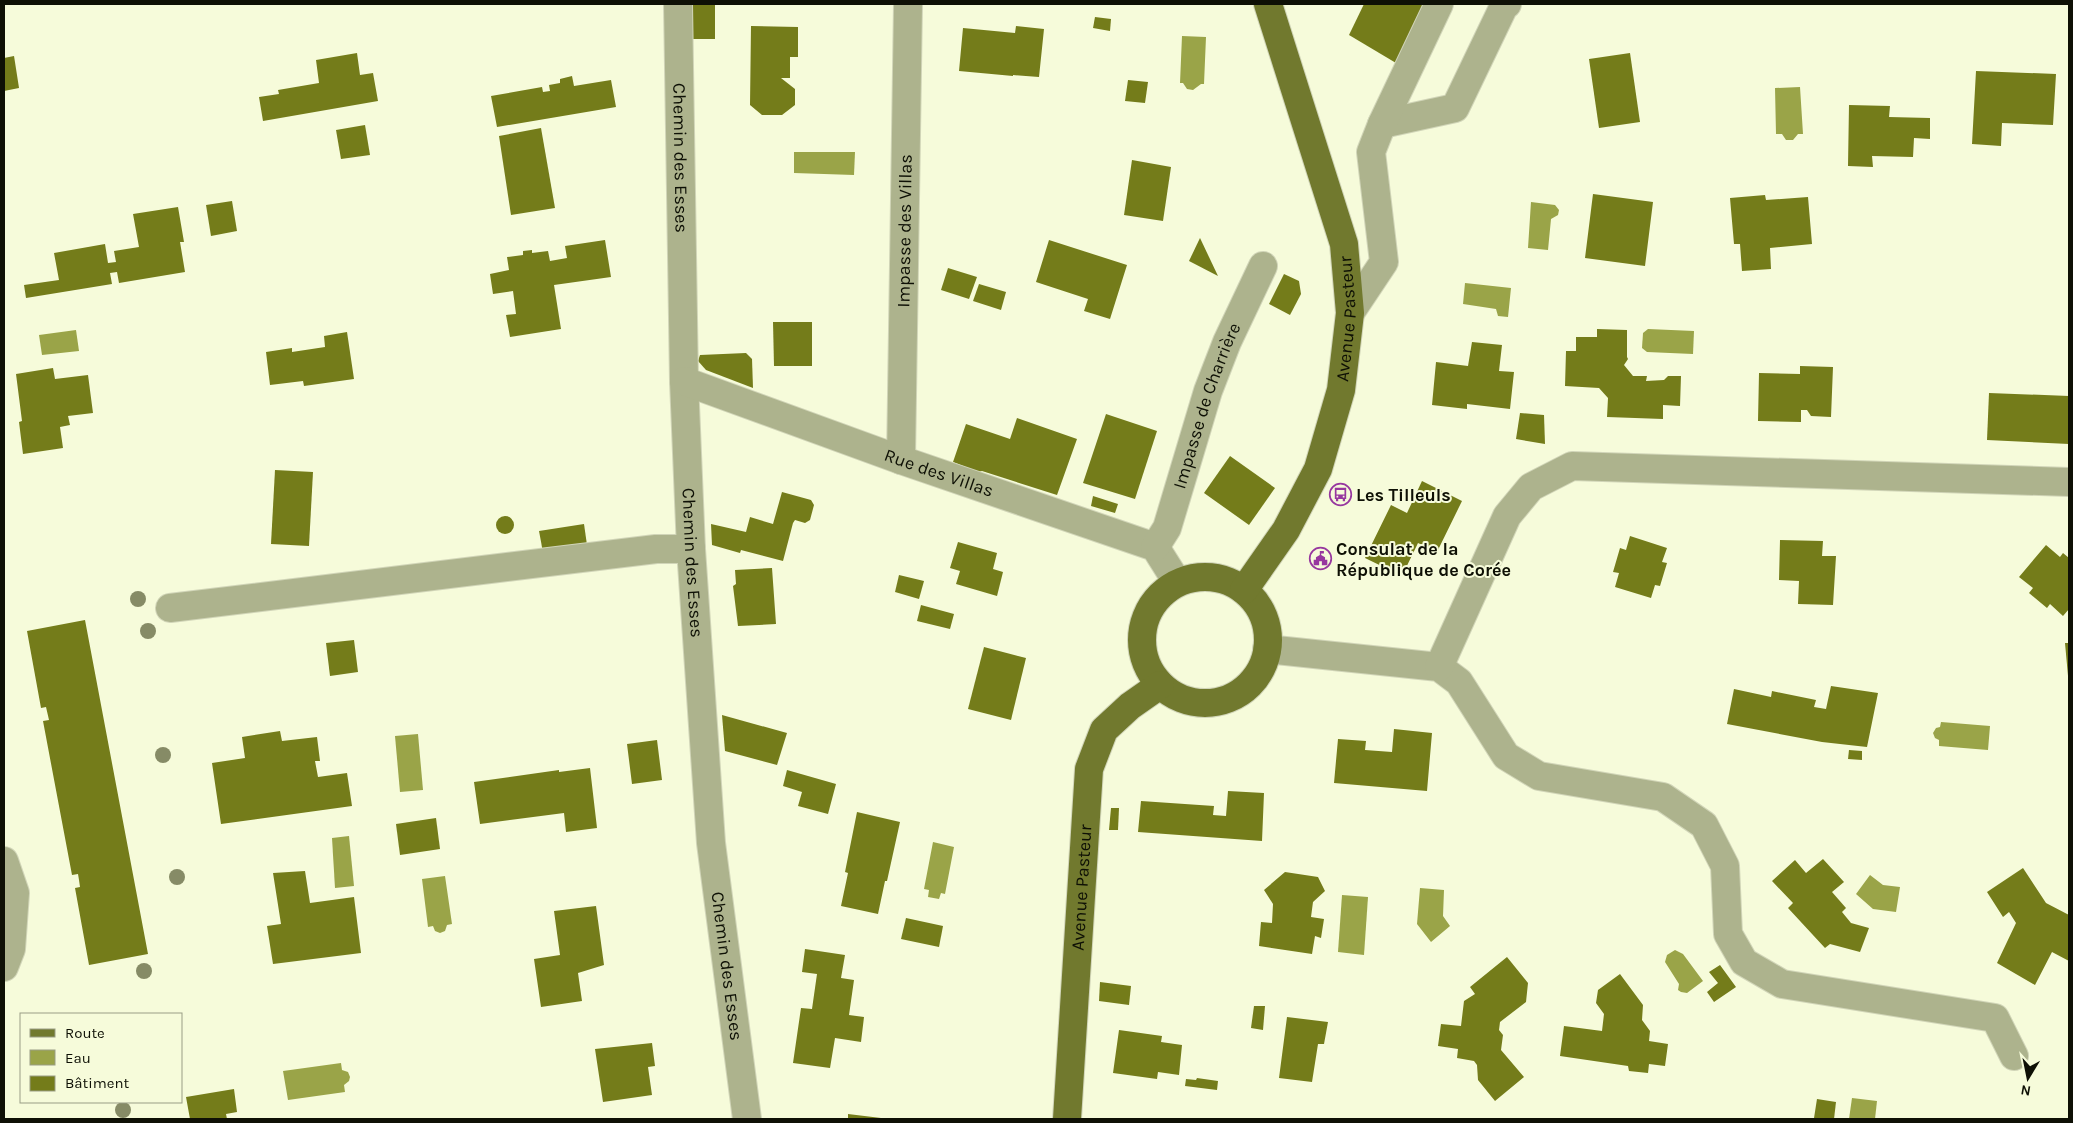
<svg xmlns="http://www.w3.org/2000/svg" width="2073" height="1123" font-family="Karla,sans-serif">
	<rect width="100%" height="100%" fill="#f6fbda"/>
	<g fill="#9aa448">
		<path d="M1182 36 1206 37 1204 84H1201L1193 90 1187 89 1183 83H1180Z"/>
		<path d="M1800 87 1803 134H1798L1793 140H1786L1782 134H1776L1775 88Z"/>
		<path d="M794 152H855L854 175 794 173Z"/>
		<path d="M1531 202 1555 205 1559 210 1558 215 1551 219 1548 250 1528 248Z"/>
		<path d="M1465 283 1511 288 1508 317 1498 316 1496 309 1463 304Z"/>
		<path d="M1648 329 1694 331 1693 354 1647 352 1642 348 1643 333Z"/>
		<path d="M76 330 79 351 42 355 39 335Z"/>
		<path d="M1941 722 1990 726 1988 750 1939 746V740L1935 738 1933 733 1936 728 1940 727Z"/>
		<path d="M418 734 423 790 400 792 395 736Z"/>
		<path d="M349 836 354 886 335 888 332 838Z"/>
		<path d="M933 842 954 847 945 894 941 893 939 899 928 897 929 890 924 889Z"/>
		<path d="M1870 875 1883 885 1900 887 1896 912 1873 909 1856 894Z"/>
		<path d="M445 876 452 924 447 925 445 931 440 933 435 931 433 926 428 927 422 879Z"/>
		<path d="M1420 888 1444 890 1443 916 1450 926 1431 942 1417 924Z"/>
		<path d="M1342 895 1368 897 1364 955 1338 952Z"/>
		<path d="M1675 950 1683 954 1703 981 1687 993 1681 992 1678 990 1679 984 1665 962 1667 955Z"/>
		<path d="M341 1063 342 1070 348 1072 350 1077 349 1081 344 1085 345 1092 288 1100 283 1071Z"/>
		<path d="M1852 1098 1877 1101 1875 1119H1849Z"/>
	</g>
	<g fill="#747c1a">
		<rect x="691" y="4" width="24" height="35"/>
		<path d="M1364 4H1429L1396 63 1349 35Z"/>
		<path d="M1095 17 1111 19 1110 31 1093 28Z"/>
		<path d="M751 26 798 27V57H790V78H781L795 89V105L782 115H762L750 105Z"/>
		<path d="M1016 26 1044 29 1039 77 1013 75V76L959 71 963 28 1015 33Z"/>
		<path d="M357 53 360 75 373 73 378 101 263 121 259 97 279 94 278 90 319 83 316 60Z"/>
		<path d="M1630 53 1640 122 1599 128 1589 59Z"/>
		<path d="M14 56 19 88 4 91V58Z"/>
		<path d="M1976 71 2056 74 2053 125 2002 123 2001 146 1972 144Z"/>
		<path d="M572 76 574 86 611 80 616 107 497 127 491 96 542 87 543 92 550 91 549 85 560 83V79Z"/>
		<path d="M1128 80 1148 82 1145 103 1125 101Z"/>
		<path d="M1849 105 1890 106 1889 117 1930 118V139L1914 138 1913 157 1872 156 1873 167 1848 166Z"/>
		<path d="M365 125 370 155 341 159 336 130Z"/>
		<path d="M541 128 555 208 511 215 499 136Z"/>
		<path d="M1132 160 1171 167 1163 221 1124 215Z"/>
		<path d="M1593 194 1653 202 1645 266 1585 258Z"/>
		<path d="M1765 195 1766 200 1808 197 1812 244 1770 248 1771 269 1742 271 1740 244H1734L1730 198Z"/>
		<path d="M232 201 237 231 211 236 206 205Z"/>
		<path d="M178 207 184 242H180L185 272 119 283 117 272 110 273 112 284 26 298 24 285 59 280 54 253 105 244 108 263 116 262 114 251 139 247 133 214Z"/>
		<path d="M1200 238 1218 276 1189 261Z"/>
		<path d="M605 240 611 277 554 285 561 329 510 337 506 315 516 314 513 291 493 294 490 274 509 270 507 257 523 255V251L532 250V253L548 251 550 261 567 258 565 246Z"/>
		<path d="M1049 240 1127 265 1110 319 1084 311 1088 299 1036 282Z"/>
		<path d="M948 268 977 277 969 299 941 290Z"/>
		<path d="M1284 274 1299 281 1301 294 1290 315 1269 304Z"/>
		<path d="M979 284 1006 292 1001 310 973 301Z"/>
		<path d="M773 322H812V366H774Z"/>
		<path d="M1597 329 1627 330V357L1628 359 1624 365 1633 376H1647L1646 381 1664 380 1668 376H1681L1680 406 1663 405V419L1607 417 1608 398 1599 388 1565 386 1566 351H1576V337H1597Z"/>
		<path d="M347 332 354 379 304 386 303 381 270 385 266 352 292 348V352L325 347 324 336Z"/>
		<path d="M1472 342 1502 345 1499 371 1514 372 1510 409 1467 404V409L1432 405 1436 362 1468 366Z"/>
		<path d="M746 353 752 359 753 388 706 370 698 361 700 355Z"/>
		<path d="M1800 366 1833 367 1831 417 1811 416 1807 410H1801V422L1758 421 1759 373 1800 374Z"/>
		<path d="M53 368 55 379 88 375 93 413 68 416 70 425 60 427 63 448 23 454 19 422 22 421 16 374Z"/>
		<path d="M1989 393 2069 396V444L1987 440Z"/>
		<path d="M1520 413 1544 415 1545 444 1516 439Z"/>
		<path d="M1106 414 1157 431 1135 499 1083 483Z"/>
		<path d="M1017 418 1077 439 1057 495 982 471 978 472 953 462 966 424 1010 439Z"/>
		<path d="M1230 456 1275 488 1249 525 1204 493Z"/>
		<path d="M275 470 313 472 309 546 271 544Z"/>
		<path d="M1422 481 1462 501 1437 552 1418 543 1402 576 1365 558 1391 505 1407 513Z"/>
		<path d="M782 492 811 500 814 505 810 520 805 523 795 520 793 523 783 561 741 550 740 553 712 545 711 524 746 532 750 517 773 524Z"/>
		<path d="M1093 496 1118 504 1115 513 1091 506Z"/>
		<circle cx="505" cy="525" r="9"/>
		<path d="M584 524 588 552 544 558 539 531Z"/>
		<path d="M1630 536 1667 548 1662 562 1667 563 1660 586 1655 585 1651 598 1615 587 1619 573 1613 572 1620 548 1626 550Z"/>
		<path d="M1780 540 1823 541 1822 556H1836L1833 605 1798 604 1799 581 1779 580Z"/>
		<path d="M958 542 997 553 993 569 1003 572 997 596 956 584 960 571 950 568Z"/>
		<path d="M2046 545 2060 557 2063 553 2069 558V609L2063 616 2050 604 2047 608 2029 593 2033 588 2019 577Z"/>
		<path d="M772 568 776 624 738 626 733 586 736 584 735 570Z"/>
		<path d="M899 575 924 581 919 599 895 592Z"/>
		<path d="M921 605 954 614 950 629 917 621Z"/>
		<path d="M85 620 148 954 89 965 75 888 80 887 79 880 78 874 72 875 43 721 49 720 46 707 41 708 27 631Z"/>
		<path d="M354 640 358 672 330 676 326 643Z"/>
		<path d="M2065 643H2069V676H2068Z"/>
		<path d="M984 647 1026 658 1011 720 968 709Z"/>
		<path d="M1831 686 1878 693 1867 747 1822 742 1727 724 1734 689 1771 697 1772 691 1816 700 1814 707 1826 709Z"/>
		<path d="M722 715 787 733 777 765 725 751Z"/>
		<path d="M1394 729 1432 733 1427 791 1334 783 1338 739 1366 741 1365 750 1392 752Z"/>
		<path d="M280 731 282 741 317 737 320 761H315L318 777 347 773 352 806 221 824 212 763 245 758 242 737Z"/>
		<path d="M657 740 662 780 632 784 627 744Z"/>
		<path d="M1849 750 1862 751V760L1848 759Z"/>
		<path d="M590 768 597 828 566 832 564 813 480 824 474 782 559 770V772Z"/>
		<path d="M787 770 836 784 828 814 798 806 802 792 783 786Z"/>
		<path d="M1228 791 1264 793 1262 841 1138 832 1141 801 1214 806 1213 815 1226 816Z"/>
		<path d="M1111 808H1119L1118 830H1109Z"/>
		<path d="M857 812 900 822 887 881H885L878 914 841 906 848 873 845 872Z"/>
		<path d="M436 818 440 849 400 855 396 824Z"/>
		<path d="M1823 859 1844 882 1832 892 1846 908 1842 912 1851 923 1869 928 1860 952 1830 944 1825 948 1788 908 1793 903 1772 881 1795 860 1806 873Z"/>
		<path d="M2023 868 2046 903 2069 915V961L2052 952 2035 985 1997 963 2016 923 2009 912 2003 917 1987 892Z"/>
		<path d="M305 871 310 903 354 897 361 953 273 964 267 926 281 924 273 873Z"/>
		<path d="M1285 872 1318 877 1325 891 1313 902 1311 917 1324 919 1321 938 1315 936 1312 954 1259 946 1261 922 1272 923 1273 904 1264 890Z"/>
		<path d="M596 906 604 965 578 973 582 1001 541 1007 534 959 560 955 554 911Z"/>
		<path d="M906 918 943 926 939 947 901 939Z"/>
		<path d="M805 949 845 955 841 978 854 980 849 1015 864 1017 861 1042 835 1038 830 1068 793 1063 801 1008 812 1009 817 974 802 972Z"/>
		<path d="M1507 957 1528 983 1526 1002 1500 1022 1499 1030 1503 1035 1501 1050 1524 1077 1495 1101 1478 1080 1477 1065 1474 1061 1457 1058 1458 1049 1438 1046 1441 1024 1461 1026 1464 1001 1475 994 1470 987Z"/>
		<path d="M1720 965 1736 987 1714 1002 1707 992 1718 983 1709 972Z"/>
		<path d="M1620 974 1643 1005 1642 1020 1650 1031 1649 1041 1668 1044 1665 1066 1649 1064 1648 1073 1629 1071 1628 1066 1560 1056 1564 1026 1602 1031 1604 1014 1596 1003 1598 990Z"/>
		<path d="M1100 982 1131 986 1129 1005 1099 1001Z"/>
		<path d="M1254 1006H1265L1263 1030 1251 1028Z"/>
		<path d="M1287 1017 1328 1022 1324 1044H1318L1312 1082 1279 1078Z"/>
		<path d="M1119 1030 1162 1036 1161 1042 1182 1045 1179 1075 1158 1072 1157 1079 1113 1073Z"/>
		<path d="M652 1043 655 1066 648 1067 652 1095 603 1102 595 1049Z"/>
		<path d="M1197 1078 1218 1081 1217 1090 1185 1086 1186 1079 1196 1080Z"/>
		<path d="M234 1089 237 1112 226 1114 227 1119H190L186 1097Z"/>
		<path d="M1817 1099 1836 1102 1834 1119 1814 1118Z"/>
		<path d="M848 1114 881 1118V1119H848Z"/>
	</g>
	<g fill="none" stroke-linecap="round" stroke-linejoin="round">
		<defs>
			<g id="minor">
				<path id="s1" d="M678 4 684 381 691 549 711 843 747 1119"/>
				<path d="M1382 124 1455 108 1504 6 1507 4"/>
				<path d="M1350 313 1384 262 1371 152 1382 124 1439 4"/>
				<path id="s2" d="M684 381 901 460 1155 547 1177 582"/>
				<path id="s3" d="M901 460 908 4"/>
				<path id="s4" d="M1155 547 1167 528 1208 391 1227 342 1263 266"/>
				<path d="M170 608 656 549H691"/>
				<path d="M1267 649 1439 667 1459 682 1506 756 1539 776 1663 797 1704 825 1725 866 1728 934 1744 962 1782 984 1995 1018 2014 1056"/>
				<path d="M1439 667 1507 516 1531 487 1572 466 2069 482"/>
				<path d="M4 861 15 893 11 949 4 967"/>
			</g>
			<g id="major">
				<circle cx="1205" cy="640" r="63"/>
				<path id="s5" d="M1244 590 1286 530 1318 469 1341 390 1350 313 1344 244 1268 4"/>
				<path id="s6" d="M1067 1119 1089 769 1104 730 1130 706 1160 685"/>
			</g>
		</defs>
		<use href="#minor" stroke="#d1d5b8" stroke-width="30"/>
		<use href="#major" stroke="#d1d5b8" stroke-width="30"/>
		<use href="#minor" stroke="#adb38d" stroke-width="28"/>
		<use href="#major" stroke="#71792e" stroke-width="28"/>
	</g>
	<g fill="#868b66">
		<circle cx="138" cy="599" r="8"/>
		<circle cx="148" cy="631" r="8"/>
		<circle cx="163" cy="755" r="8"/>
		<circle cx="177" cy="877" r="8"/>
		<circle cx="144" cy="971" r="8"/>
		<circle cx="123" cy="1110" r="8"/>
	</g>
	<defs>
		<symbol id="bus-ring" viewBox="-11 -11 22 22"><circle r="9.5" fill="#f6fbda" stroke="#97379f" stroke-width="1.5"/><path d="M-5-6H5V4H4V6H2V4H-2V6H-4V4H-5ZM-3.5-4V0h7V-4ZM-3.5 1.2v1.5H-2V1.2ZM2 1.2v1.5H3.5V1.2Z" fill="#97379f"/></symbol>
		<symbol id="civic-ring" viewBox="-11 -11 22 22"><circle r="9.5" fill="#f6fbda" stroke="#97379f" stroke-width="1.5"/><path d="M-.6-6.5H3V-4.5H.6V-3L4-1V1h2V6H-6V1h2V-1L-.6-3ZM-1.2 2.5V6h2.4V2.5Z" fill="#97379f"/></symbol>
	</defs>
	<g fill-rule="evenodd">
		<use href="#bus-ring" x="1328" y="482" width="25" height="25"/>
		<use href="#civic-ring" x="1308" y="546" width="25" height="25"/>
	</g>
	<g text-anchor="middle" stroke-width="4" stroke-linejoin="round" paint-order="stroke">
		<g font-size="18" fill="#0e1005" stroke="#f6fbda">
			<text dy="6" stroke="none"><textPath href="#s1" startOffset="154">Chemin des Esses</textPath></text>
			<text dy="6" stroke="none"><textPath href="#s3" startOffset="229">Impasse des Villas</textPath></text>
			<text dy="6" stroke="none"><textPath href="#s5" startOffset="296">Avenue Pasteur</textPath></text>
			<text dy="6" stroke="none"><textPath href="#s4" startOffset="151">Impasse de Charrière</textPath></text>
			<text dy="6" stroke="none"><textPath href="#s2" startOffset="271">Rue des Villas</textPath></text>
			<text dy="6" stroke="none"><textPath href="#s1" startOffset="559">Chemin des Esses</textPath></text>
			<text dy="6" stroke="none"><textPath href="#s6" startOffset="232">Avenue Pasteur</textPath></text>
			<text dy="6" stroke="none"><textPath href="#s1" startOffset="964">Chemin des Esses</textPath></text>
		</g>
		<g font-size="18" font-weight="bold" fill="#0e1005" stroke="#f6fbda" text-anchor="start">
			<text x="1356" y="501">Les Tilleuls</text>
			<text x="1336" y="555">Consulat de la<tspan x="1336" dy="21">République de Corée</tspan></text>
		</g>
	</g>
	<rect width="2073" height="1123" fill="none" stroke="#0e1005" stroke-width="10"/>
	<rect x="20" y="1013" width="162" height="90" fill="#f6fbda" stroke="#999d85"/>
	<rect x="30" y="1029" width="25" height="8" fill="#71792e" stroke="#999d85"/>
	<text x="65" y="1038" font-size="15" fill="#0e1005">Route</text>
	<rect x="30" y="1050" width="25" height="15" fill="#9aa448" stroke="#999d85"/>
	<text x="65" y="1063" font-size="15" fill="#0e1005">Eau</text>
	<rect x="30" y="1076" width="25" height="15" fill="#747c1a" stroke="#999d85"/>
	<text x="65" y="1088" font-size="15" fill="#0e1005">Bâtiment</text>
	<g transform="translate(2028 1078) rotate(190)" stroke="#f6fbda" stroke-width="4" paint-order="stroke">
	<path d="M0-4L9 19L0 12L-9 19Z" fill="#0e1005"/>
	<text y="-8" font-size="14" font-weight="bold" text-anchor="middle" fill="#0e1005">N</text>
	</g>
</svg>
